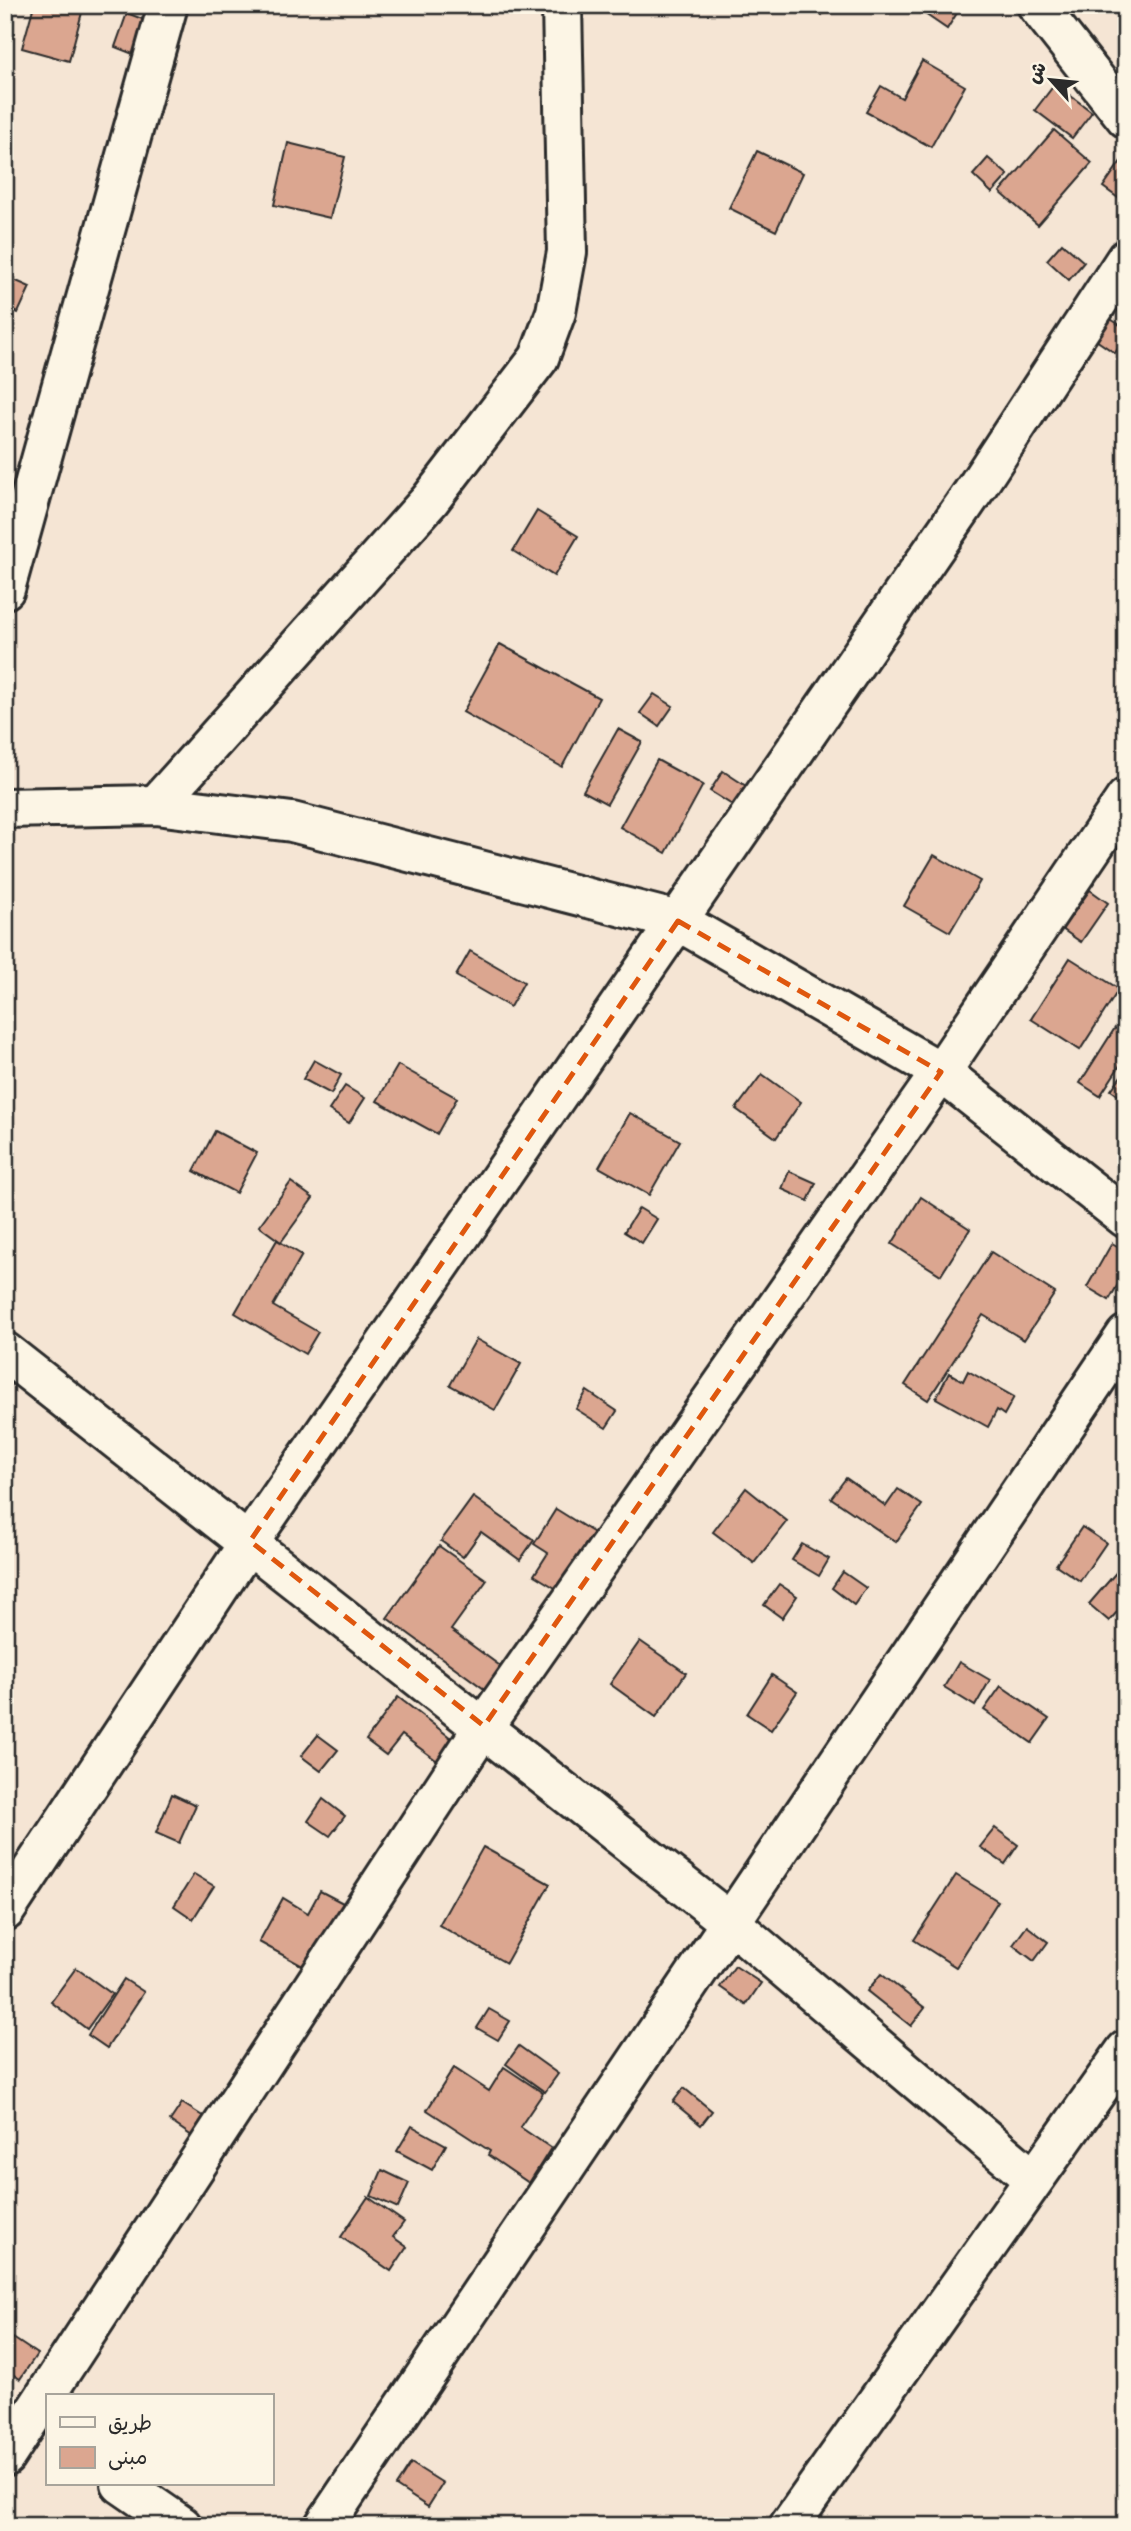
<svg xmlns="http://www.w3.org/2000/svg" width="1131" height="2531" font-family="'Patrick Hand','Playpen Sans Arabic',sans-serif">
	<rect width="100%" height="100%" fill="#f5e5d4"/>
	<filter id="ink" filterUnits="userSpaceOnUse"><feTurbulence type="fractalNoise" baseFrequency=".0143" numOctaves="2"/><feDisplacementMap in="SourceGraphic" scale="14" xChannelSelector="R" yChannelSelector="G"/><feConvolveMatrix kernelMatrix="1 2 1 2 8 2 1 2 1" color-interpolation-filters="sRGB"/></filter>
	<g filter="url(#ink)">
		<g fill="#dba690" stroke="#2b2b2b" stroke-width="2">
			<path d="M34 5H84L69 61 22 48Z"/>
			<path d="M804 5H828L822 15Z"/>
			<path d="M926 5H962L947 29 922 12Z"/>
			<path d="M127 13 150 22 138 56 115 47Z"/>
			<path d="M922 61 965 86 931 147 866 112 881 86 902 98Z"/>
			<path d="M1055 84 1092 112 1072 138 1035 110Z"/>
			<path d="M1054 130 1092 163 1038 225 1000 192Z"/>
			<path d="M288 143 345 157 330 218 274 205Z"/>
			<path d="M757 151 803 173 776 231 729 208Z"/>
			<path d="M1126 154V193L1121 200 1103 187Z"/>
			<path d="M988 158 1008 175 992 193 973 175Z"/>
			<path d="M1062 243 1084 262 1069 280 1047 260Z"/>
			<path d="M5 276 30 287 18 313 5 307Z"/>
			<path d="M1106 316 1126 329V336L1115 353 1093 338Z"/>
			<path d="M537 511 578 536 554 576 513 551Z"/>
			<path d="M500 644 599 698 562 767 463 712Z"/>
			<path d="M654 694 673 706 659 726 640 713Z"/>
			<path d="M618 729 642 742 607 804 583 791Z"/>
			<path d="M657 760 703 785 666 853 620 827Z"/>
			<path d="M723 771 746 786 734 806 710 791Z"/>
			<path d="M934 855 980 881 950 932 904 906Z"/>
			<path d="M1090 890 1108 903 1081 942 1062 929Z"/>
			<path d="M470 951 524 982 510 1007 456 976Z"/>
			<path d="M1070 958 1119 989 1080 1050 1031 1019Z"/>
			<path d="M1115 1028 1126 1035V1056L1100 1096 1080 1083Z"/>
			<path d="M314 1060 341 1075 331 1094 303 1079Z"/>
			<path d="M398 1065 457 1098 437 1134 377 1101Z"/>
			<path d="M1126 1069V1101L1111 1090Z"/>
			<path d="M762 1074 801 1102 776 1138 736 1109Z"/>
			<path d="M345 1086 365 1098 349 1123 329 1110Z"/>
			<path d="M630 1113 680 1141 649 1195 599 1167Z"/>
			<path d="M215 1131 257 1153 236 1193 194 1171Z"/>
			<path d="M789 1171 816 1183 808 1201 782 1189Z"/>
			<path d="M291 1182 313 1198 281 1242 259 1226Z"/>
			<path d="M921 1197 970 1229 941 1275 892 1244Z"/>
			<path d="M639 1208 657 1219 642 1243 624 1232Z"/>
			<path d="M277 1240 302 1255 273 1306 318 1332 305 1354 235 1313Z"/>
			<path d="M1112 1243 1126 1251V1281L1121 1279 1109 1300 1087 1287Z"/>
			<path d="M991 1252 1055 1293 1024 1340 983 1315 928 1400 905 1385Z"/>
			<path d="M476 1339 521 1364 495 1410 450 1385Z"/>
			<path d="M968 1371 1014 1397 1004 1415 997 1410 988 1427 936 1398 949 1373 963 1381Z"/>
			<path d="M587 1391 617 1411 606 1428 576 1409Z"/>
			<path d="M846 1478 886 1506 898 1489 922 1505 896 1542 831 1498Z"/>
			<path d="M746 1488 787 1521 754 1563 713 1532Z"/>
			<path d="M473 1497 534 1540 520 1560 481 1532 463 1557 441 1541Z"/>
			<path d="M556 1509 596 1534 560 1591 534 1575 548 1553 534 1544Z"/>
			<path d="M1082 1527 1106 1543 1080 1581 1056 1565Z"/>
			<path d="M802 1544 829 1559 819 1576 792 1560Z"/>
			<path d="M439 1546 487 1580 451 1630 503 1668 487 1691 387 1618Z"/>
			<path d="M1126 1561V1602L1109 1621 1089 1604Z"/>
			<path d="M843 1572 866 1588 854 1605 832 1588Z"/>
			<path d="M779 1584 797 1596 782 1618 764 1605Z"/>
			<path d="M640 1641 686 1673 656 1717 610 1684Z"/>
			<path d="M959 1662 990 1680 975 1706 944 1687Z"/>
			<path d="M772 1675 797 1692 771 1730 747 1714Z"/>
			<path d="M1001 1686 1049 1719 1032 1743 984 1710Z"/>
			<path d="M398 1697 456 1742 440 1763 402 1735 386 1755 366 1740Z"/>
			<path d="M318 1735 338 1750 321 1771 301 1756Z"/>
			<path d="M172 1794 196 1805 179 1843 156 1833Z"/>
			<path d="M323 1799 345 1816 330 1836 308 1821Z"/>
			<path d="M995 1828 1018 1845 1005 1864 980 1847Z"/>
			<path d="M483 1847 550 1884 506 1963 439 1925Z"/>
			<path d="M194 1874 214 1886 193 1919 174 1906Z"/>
			<path d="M956 1875 998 1901 956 1967 914 1940Z"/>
			<path d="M320 1891 345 1904 308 1969 259 1942 283 1898 308 1913Z"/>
			<path d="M1027 1926 1048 1942 1034 1961 1013 1945Z"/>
			<path d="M735 1966 761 1983 746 2005 720 1987Z"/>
			<path d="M76 1968 112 1994 87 2029 51 2002Z"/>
			<path d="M881 1974 925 2008 911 2026 867 1991Z"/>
			<path d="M124 1979 144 1992 107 2048 88 2035Z"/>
			<path d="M489 2009 510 2021 498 2040 477 2028Z"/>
			<path d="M519 2046 558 2074 545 2092 506 2064Z"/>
			<path d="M504 2067 543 2093 520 2127 551 2148 529 2183 488 2155 490 2151 427 2110 454 2068 489 2091Z"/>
			<path d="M684 2088 712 2111 701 2125 673 2102Z"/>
			<path d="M182 2103 204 2117 192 2136 170 2121Z"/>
			<path d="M412 2126 446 2145 432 2170 397 2151Z"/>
			<path d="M382 2170 409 2183 398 2208 371 2196Z"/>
			<path d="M368 2197 404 2222 393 2237 407 2247 391 2271 341 2237Z"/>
			<path d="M13 2338 37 2354 20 2379 5 2369V2349Z"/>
			<path d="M411 2463 443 2483 428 2507 396 2486Z"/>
		</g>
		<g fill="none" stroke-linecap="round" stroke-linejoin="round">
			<defs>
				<g id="minor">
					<path d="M1037 5 1126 118"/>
					<path d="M5 589 168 5"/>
					<path d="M156 805 430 500 539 358 556 312 567 252 562 5"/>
					<path d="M5 808 156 805 292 822 678 921 941 1072 1126 1218"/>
					<path d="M5 1352 731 1923 1033 2179"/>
					<path d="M5 1911 250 1541 978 485 1126 259"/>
					<path d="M5 2457 484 1726 941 1072 1126 798"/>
					<path d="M121 2484 182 2526"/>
					<path d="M324 2526 1126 1335"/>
					<path d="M789 2526 1126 2050"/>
				</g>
			</defs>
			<use href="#minor" stroke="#2b2b2b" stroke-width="44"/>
			<use href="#minor" stroke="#fcf5e5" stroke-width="38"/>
		</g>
	</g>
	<path fill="none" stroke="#df570e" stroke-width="5" stroke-dasharray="14 9" stroke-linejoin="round" d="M678 921 941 1072 484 1726 250 1541Z"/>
	<rect width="1131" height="2531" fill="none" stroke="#fcf5e5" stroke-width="28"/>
	<rect x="14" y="14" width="1103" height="2503" fill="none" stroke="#2b2b2b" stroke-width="2.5" filter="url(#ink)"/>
	<rect x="46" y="2394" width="228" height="91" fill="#fcf5e5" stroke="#a8a49b" stroke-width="2"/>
	<rect x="60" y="2417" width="35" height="10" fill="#fcf5e5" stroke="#a8a49b" stroke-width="2"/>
	<text x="108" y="2430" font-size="21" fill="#2b2b2b">طريق</text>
	<rect x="60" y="2447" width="35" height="21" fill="#dba690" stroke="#a8a49b" stroke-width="2"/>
	<text x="108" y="2464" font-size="21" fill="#2b2b2b">مبنى</text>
	<g transform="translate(1051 80) rotate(297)" stroke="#fcf5e5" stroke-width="5" paint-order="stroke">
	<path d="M0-5L12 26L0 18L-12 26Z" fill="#2b2b2b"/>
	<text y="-10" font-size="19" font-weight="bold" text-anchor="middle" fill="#2b2b2b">ش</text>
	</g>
</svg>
